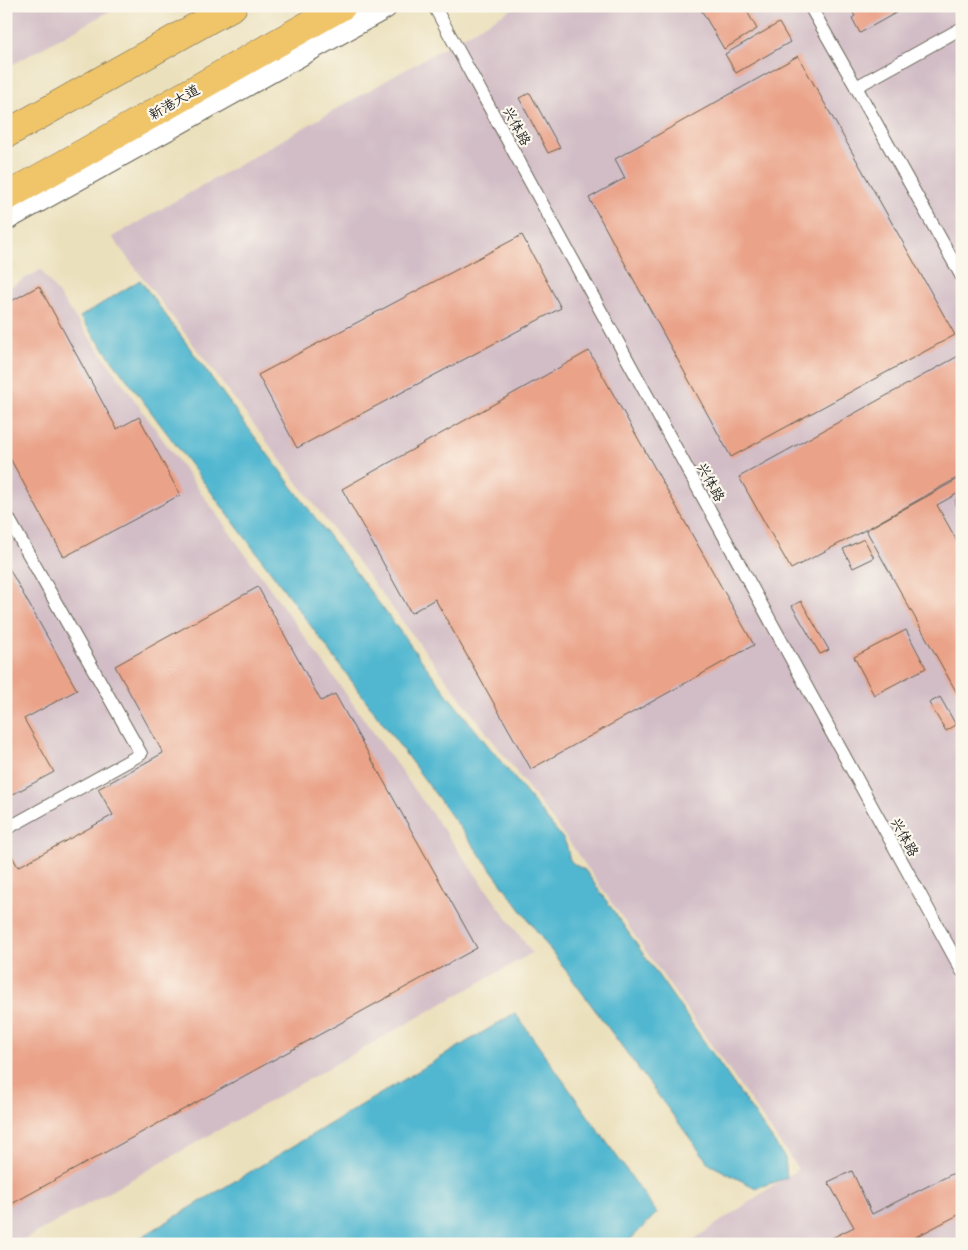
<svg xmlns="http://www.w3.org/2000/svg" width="968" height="1250" font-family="'Playpen Sans','LXGW WenKai TC',sans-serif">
	<rect width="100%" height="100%" fill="#fbf7ec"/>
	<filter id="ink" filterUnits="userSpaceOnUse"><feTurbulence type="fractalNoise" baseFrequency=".02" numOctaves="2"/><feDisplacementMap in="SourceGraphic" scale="10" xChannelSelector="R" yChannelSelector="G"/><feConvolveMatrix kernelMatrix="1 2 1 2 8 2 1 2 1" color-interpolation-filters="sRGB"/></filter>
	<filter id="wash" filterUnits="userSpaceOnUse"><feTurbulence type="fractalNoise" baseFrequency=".0096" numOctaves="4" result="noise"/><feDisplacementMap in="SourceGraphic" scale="20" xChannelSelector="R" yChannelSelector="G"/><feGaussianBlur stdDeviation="1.12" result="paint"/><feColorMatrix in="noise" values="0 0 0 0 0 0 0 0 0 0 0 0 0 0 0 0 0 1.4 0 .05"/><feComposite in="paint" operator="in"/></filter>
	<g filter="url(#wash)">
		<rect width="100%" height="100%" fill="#ebe0bc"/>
		<g fill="#d2bdc6">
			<path d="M6 6H119L6 68Z"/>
			<path d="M517 6H962V1244H687L798 1169 570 843 112 237Z"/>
			<path d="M41 270 532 953 17 1244H6V289Z"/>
		</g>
		<g fill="#51b7d0" stroke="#366a76">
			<path d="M140 280 246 425 449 697 564 840C573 858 562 859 585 870L785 1158 787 1178 756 1188 736 1178 709 1164 271 572 80 317Z"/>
			<path d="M515 1013 657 1213 626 1244H130Z"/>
		</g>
		<g id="blocks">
			<g fill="#eaa288">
				<path d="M699 6H744L757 29 724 49Z"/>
				<path d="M849 6H908L860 33 852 18 855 16Z"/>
				<path d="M779 23 790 42 736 73 725 54Z"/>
				<path d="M798 56 955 335 731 457 589 198 625 178 615 159Z"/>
				<path d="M530 93 560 148 548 153 519 98Z"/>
				<path d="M522 235 561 308 297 448 258 375Z"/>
				<path d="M39 286 117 429 139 417 180 495 64 557 6 451V304Z"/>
				<path d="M589 351 754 645 531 769 435 599 411 613 342 489Z"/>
				<path d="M962 354V475L867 529 791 569 739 477Z"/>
				<path d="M962 477V491L937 505 962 550V702L866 530Z"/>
				<path d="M864 539 874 558 853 568 843 549Z"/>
				<path d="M6 563 77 690 24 719 54 772 6 798Z"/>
				<path d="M258 587 321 701 335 694 477 948 6 1207V845L18 867 113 815 98 789 163 753 115 666Z"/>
				<path d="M801 601 829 650 820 654 792 606Z"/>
				<path d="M906 630 926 668 874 695 854 657Z"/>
				<path d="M940 697 956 725 946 731 929 703Z"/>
				<path d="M962 1169V1213L902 1244H820L854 1227 828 1182 852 1171 872 1214Z"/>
			</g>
		</g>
	</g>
	<g filter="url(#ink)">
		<use href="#blocks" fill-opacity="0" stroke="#646154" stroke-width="1"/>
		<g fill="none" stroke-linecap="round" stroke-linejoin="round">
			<defs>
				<g id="service">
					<path d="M434 6 962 971"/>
					<path d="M810 6 856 87 962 28"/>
					<path d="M856 87 962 277"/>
					<path d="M962 501V502"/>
					<path d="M6 514 141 754 6 829"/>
				</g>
				<path id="minor" d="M6 217 384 6"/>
				<g id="primary">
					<path d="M6 134 233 6"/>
					<path d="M6 197 342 6"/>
				</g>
			</defs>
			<use href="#service" stroke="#646154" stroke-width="14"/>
			<use href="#minor" stroke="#646154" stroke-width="28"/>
			<use href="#primary" stroke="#646154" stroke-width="29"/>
			<use href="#service" stroke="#fff" stroke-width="12"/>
			<use href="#minor" stroke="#fff" stroke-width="26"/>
			<use href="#primary" stroke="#f0c469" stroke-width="28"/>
		</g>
	</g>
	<g text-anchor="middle" stroke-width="4.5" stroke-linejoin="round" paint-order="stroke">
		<g font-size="14" fill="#1c1c1c" stroke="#fbf7ec">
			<text transform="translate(174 102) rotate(-30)" y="5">新港大道</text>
			<text transform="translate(517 126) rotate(61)" y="5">兴体路</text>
			<text transform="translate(711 482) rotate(61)" y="5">兴体路</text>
			<text transform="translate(905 837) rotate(61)" y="5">兴体路</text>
		</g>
	</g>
	<rect width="968" height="1250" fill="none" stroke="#fbf7ec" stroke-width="25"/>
</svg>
